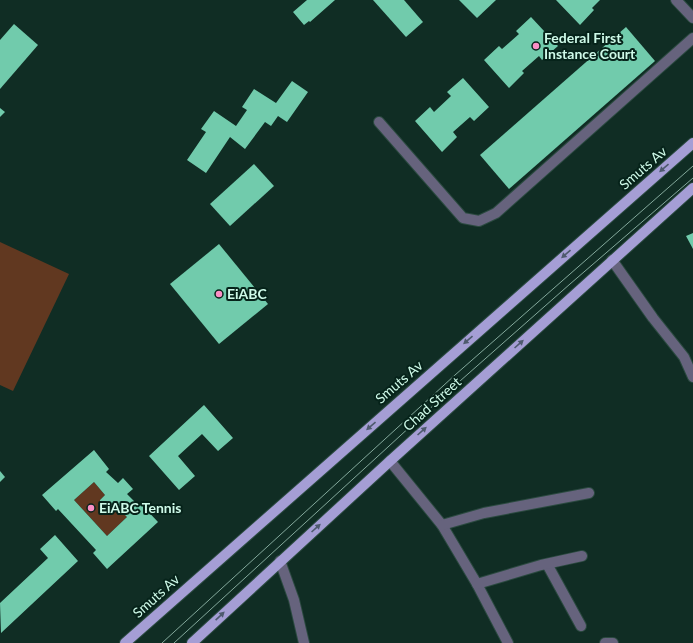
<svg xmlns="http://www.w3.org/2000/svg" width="693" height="643" font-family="Lato,sans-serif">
	<rect width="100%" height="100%" fill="#102d24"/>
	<g fill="#613820">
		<path d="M0 242 69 274 13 391 0 385Z"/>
		<path d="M94 482 105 495 100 500V506L103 510H109L115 505 127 517 107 536 74 500Z"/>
	</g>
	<g fill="#71cbac" fill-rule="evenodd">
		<path d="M307 0H335L310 22 309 21 304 25 293 12Z"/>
		<path d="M373 0H404L423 22 406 37Z"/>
		<path d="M459 0H496L477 18Z"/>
		<path d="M556 0H600L592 8 594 10 580 25Z"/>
		<path d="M531 17 558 46 542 60 539 56 522 71 524 73 509 88 484 60 499 46 502 49 519 34 516 31Z"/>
		<path d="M14 24 38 45 0 89V40Z"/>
		<path d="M626 27 655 61 509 189 480 155Z"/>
		<path d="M463 78 489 107 474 121 470 117 453 132 457 137 442 152 415 121 430 107 434 112 451 96 447 92Z"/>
		<path d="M292 81 308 92 287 122 278 116 271 126 265 122 245 149 230 137 206 173 187 160 206 132 201 129 214 111 236 126 247 110 242 107 254 89 276 103Z"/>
		<path d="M0 108 5 112 0 117Z"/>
		<path d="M254 164 274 186 230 226 210 204Z"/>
		<path d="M693 233V249L686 236Z"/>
		<path d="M219 244 268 304 219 344 170 284Z"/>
		<path d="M204 405 233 438 218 451 202 434 178 456 195 476 179 490 149 456Z"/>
		<path d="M94 450 109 469 106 472 118 483 123 478 133 489 127 494 139 506 141 504 158 522 107 569 93 553 96 550 58 509 56 511 42 495ZM94 482 105 495 100 500V506L103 510H109L115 505 127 517 107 536 74 500Z"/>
		<path d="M0 471 5 477 0 482Z"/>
		<path d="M55 535 78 561 1 633 0 603 48 558 40 549Z"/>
	</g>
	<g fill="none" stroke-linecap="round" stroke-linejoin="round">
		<defs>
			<g id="minor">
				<path d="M676 0 693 18"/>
				<path d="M379 122 463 218 479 221 496 213 693 38"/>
				<path d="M612 260 653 318 684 357 693 377"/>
				<path d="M390 461 442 525 477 584 508 643"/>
				<path d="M442 525 484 513 589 493"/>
				<path d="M280 561 294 600 304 643"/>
				<path d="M547 564 581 626"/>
				<path d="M477 584 541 565 582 556"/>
				<path d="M605 643H613"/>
			</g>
			<g id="major">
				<path d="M125 643 693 143"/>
				<path d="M192 643 390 461 693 188"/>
			</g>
		</defs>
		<use href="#minor" stroke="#2b4a40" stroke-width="12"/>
		<use href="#major" stroke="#2b4a40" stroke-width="12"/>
		<use href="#minor" stroke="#66637d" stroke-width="10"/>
		<use href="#major" stroke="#a59ed5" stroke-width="10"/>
		<g stroke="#83a89b" stroke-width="1">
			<path d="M162 643 455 375 693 166"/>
			<path d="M174 643 460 381 570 284 693 178"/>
		</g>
	</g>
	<defs><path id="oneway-solid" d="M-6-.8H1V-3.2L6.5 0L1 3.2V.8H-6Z"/></defs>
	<g fill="#4e5a6e">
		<use href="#oneway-solid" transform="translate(664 168) rotate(139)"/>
		<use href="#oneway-solid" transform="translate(566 254) rotate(139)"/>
		<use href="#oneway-solid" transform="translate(468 340) rotate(139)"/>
		<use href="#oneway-solid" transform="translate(519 344) rotate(-42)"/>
		<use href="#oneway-solid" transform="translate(371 426) rotate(139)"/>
		<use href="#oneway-solid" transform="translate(422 431) rotate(-42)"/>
		<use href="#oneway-solid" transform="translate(316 528) rotate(-42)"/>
		<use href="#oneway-solid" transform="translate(220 616) rotate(-43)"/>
	</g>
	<g fill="#fb8fc5" stroke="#06231a" stroke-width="1.5">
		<circle cx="536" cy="46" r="4"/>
		<circle cx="219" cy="294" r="4"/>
		<circle cx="91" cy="508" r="4"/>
	</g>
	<g text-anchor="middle" stroke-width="4" stroke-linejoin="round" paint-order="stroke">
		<g font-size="14" font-weight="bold" fill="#cffae9" stroke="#06231a" text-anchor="start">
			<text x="544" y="43">Federal First<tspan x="544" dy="16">Instance Court</tspan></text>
			<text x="227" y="299">EiABC</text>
			<text x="99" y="513">EiABC Tennis</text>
		</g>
		<g font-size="14" fill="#cffae9" stroke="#06231a">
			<text transform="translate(643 168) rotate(-41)" y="5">Smuts Av</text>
			<text transform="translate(399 382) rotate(-41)" y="5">Smuts Av</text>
			<text transform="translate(432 404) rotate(-42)" y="5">Chad Street</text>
			<text transform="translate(156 596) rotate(-42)" y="5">Smuts Av</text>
		</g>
	</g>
</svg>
